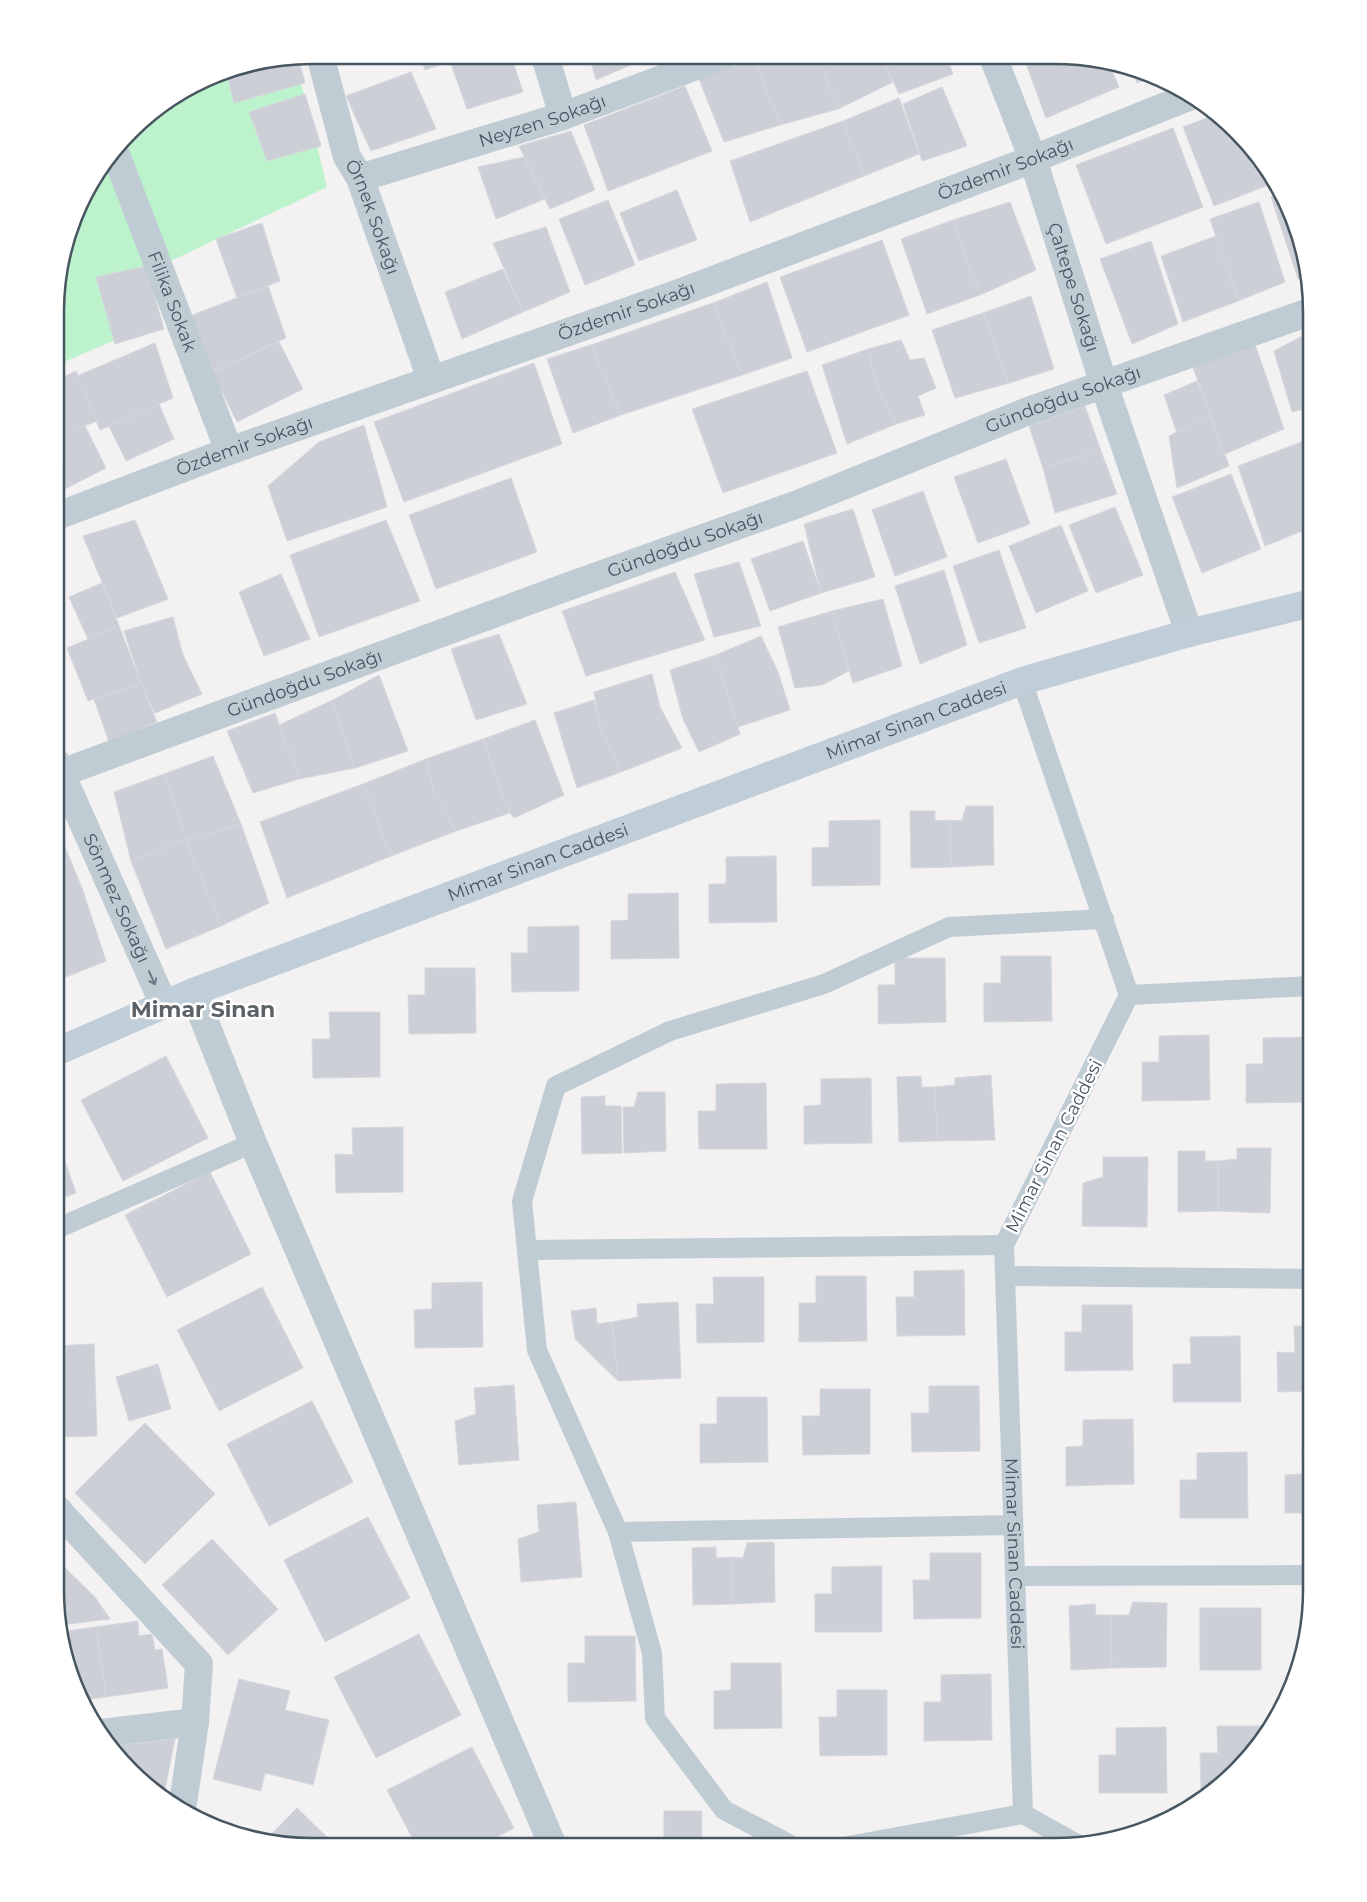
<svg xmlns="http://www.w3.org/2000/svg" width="1367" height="1902" font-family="Montserrat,sans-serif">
	<rect width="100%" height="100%" fill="#f3f1f1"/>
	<path fill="#bcf3cd" d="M295 58 327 187 139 276 160 321 57 365V278L89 184 143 119 229 69Z"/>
	<g fill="#ccd0d6" stroke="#d4d7dd">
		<path d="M420 55H467L425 70Z"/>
		<path d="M467 55 511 56 523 92 467 109 450 61Z"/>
		<path d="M589 56H651L596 80Z"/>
		<path d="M759 56H819L838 109 780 125 754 58Z"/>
		<path d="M819 56 882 57 893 82 838 109Z"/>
		<path d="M298 57 305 83 234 103 226 71Z"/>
		<path d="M882 57H947L953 74 899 94Z"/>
		<path d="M1023 57H1050L1027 66Z"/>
		<path d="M1050 57H1089L1108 62 1119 87 1046 118 1027 66Z"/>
		<path d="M754 58 780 125 724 142 699 79Z"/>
		<path d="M1132 69 1154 75H1155L1137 83Z"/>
		<path d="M411 72 436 129 371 151 346 96Z"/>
		<path d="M685 86 712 151 608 191 584 125Z"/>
		<path d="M942 87 967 146 922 161 903 104Z"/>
		<path d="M305 94 321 146 267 161 249 112Z"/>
		<path d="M899 98 919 154 864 176 843 121Z"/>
		<path d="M1217 114 1259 155 1276 182 1214 206 1183 127Z"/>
		<path d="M843 121 864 176 750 222 730 161Z"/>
		<path d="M1173 128 1203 207 1106 244 1076 165Z"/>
		<path d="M571 131 595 190 550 209 519 146Z"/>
		<path d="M524 157 545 199 496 219 478 167Z"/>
		<path d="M677 190 697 240 639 261 620 213Z"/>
		<path d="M1283 193 1303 246 1307 275 1298 279 1271 197Z"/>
		<path d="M608 200 635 265 585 285 559 219Z"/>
		<path d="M1010 202 1036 270 980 295 953 220Z"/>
		<path d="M1259 202 1285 282 1238 301 1210 219Z"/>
		<path d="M953 220 980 295 927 314 901 239Z"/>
		<path d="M262 223 280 281 237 298 216 239Z"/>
		<path d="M546 227 570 292 523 312 493 243Z"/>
		<path d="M1216 236 1238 301 1183 322 1161 256Z"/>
		<path d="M882 240 909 315 807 352 780 277Z"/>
		<path d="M1151 241 1178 324 1132 344 1100 259Z"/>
		<path d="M146 266 164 329 115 344 96 277Z"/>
		<path d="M503 269 523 312 462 339 445 292Z"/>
		<path d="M767 282 792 358 742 375 713 303Z"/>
		<path d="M268 286 286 338 212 372 190 316Z"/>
		<path d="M1031 296 1054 369 1009 383 983 313Z"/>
		<path d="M713 303 742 375 621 415 591 345Z"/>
		<path d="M983 313 1009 383 955 398 932 330Z"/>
		<path d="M1312 331V407L1292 412 1274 351Z"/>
		<path d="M901 340 910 360 924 358 936 388 918 396 925 415 896 424 877 386 868 349Z"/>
		<path d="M279 342 303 389 237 422 212 372Z"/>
		<path d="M155 343 173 398 100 430 77 376Z"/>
		<path d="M1255 344 1284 429 1225 454 1192 365Z"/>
		<path d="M591 345 621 415 573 433 547 359Z"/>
		<path d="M868 349 877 386 896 424 847 444 822 365Z"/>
		<path d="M534 363 562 444 404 502 374 422Z"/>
		<path d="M76 371 97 421 57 437V380Z"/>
		<path d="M807 371 837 453 723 493 692 409Z"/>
		<path d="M1197 381 1211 416 1177 433 1164 395Z"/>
		<path d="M159 404 174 439 126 461 109 426Z"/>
		<path d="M1085 406 1101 451 1043 468 1029 426Z"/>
		<path d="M1211 416 1229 466 1177 488 1169 436Z"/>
		<path d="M364 425 387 507 287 541 268 486 319 442Z"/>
		<path d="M85 426 106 468 57 493V437Z"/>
		<path d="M1312 438V527L1265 546 1238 466Z"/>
		<path d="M1101 451 1117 494 1055 513 1043 468Z"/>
		<path d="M1006 459 1030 524 978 543 954 477Z"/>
		<path d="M1231 474 1261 549 1202 573 1172 497Z"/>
		<path d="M511 478 537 552 436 589 409 515Z"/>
		<path d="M923 491 947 557 895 576 872 510Z"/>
		<path d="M1115 507 1143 575 1096 593 1069 525Z"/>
		<path d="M853 509 875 577 821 593 804 524Z"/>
		<path d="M135 520 168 599 117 618 83 536Z"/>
		<path d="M386 520 420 601 319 637 290 555Z"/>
		<path d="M1061 525 1088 591 1036 613 1009 546Z"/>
		<path d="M803 541 821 593 770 611 751 559Z"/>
		<path d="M999 550 1026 628 979 643 953 566Z"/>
		<path d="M739 562 761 626 714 637 694 574Z"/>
		<path d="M944 570 967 645 920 664 895 586Z"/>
		<path d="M675 572 705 640 586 676 562 611Z"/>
		<path d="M281 574 310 639 264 656 239 592Z"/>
		<path d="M102 583 119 626 88 639 69 597Z"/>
		<path d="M883 599 902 666 853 683 832 611Z"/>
		<path d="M832 611 849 671 822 685 795 688 778 627Z"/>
		<path d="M173 617 183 655 202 694 155 713 141 683 124 631Z"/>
		<path d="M119 626 141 683 88 701 67 648Z"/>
		<path d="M499 634 527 704 476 720 451 649Z"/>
		<path d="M761 636 778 672 790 710 738 727 716 655Z"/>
		<path d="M716 655 740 734 699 752 683 719 670 670Z"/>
		<path d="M652 674 660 707 682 748 621 772 601 729 594 692Z"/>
		<path d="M379 675 408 751 355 768 331 701Z"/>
		<path d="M141 683 157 722 109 742 94 699Z"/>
		<path d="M594 700 601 729 621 772 577 788 554 713Z"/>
		<path d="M331 701 355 768 299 779 279 725Z"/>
		<path d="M275 713 299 779 253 793 227 731Z"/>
		<path d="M535 720 564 795 514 818 510 813 500 788 483 739Z"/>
		<path d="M483 739 490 761 510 813 456 831 434 792 426 759Z"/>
		<path d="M213 756 241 824 186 840 164 774Z"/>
		<path d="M426 759 434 792 456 831 391 856 363 784Z"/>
		<path d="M164 774 186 840 131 861 114 792Z"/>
		<path d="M363 784 391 856 287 898 260 822Z"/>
		<path d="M966 806H993L994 865 951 867 950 820 962 821Z"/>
		<path d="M910 811H935V821L950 820 951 867 911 868Z"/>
		<path d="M880 820V885L812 886V848L829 847V821Z"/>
		<path d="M241 824 269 903 221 926 186 840Z"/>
		<path d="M56 825 82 888 106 961 66 977 56 963Z"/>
		<path d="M186 840 221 926 166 949 131 861Z"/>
		<path d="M776 856 777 922 709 923V884H726V857Z"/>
		<path d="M678 893 679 958 611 959V921L628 920V894Z"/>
		<path d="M579 926V991L512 992 511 953H528V927Z"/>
		<path d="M1001 956H1051L1052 1021 984 1022V983H1001Z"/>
		<path d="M895 958H945L946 1022 878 1024V985H895Z"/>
		<path d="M56 963 66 977 56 980Z"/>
		<path d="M425 968H475L476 1033 409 1034 408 995H425Z"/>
		<path d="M329 1012H380V1077L313 1078 312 1039H330Z"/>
		<path d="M1209 1035 1210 1100 1142 1101V1062H1159V1036Z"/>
		<path d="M1312 1037V1102L1246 1103V1064H1263V1038Z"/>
		<path d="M166 1056 208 1138 123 1181 81 1100Z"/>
		<path d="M991 1075 995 1140 937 1141 935 1087 955 1085V1078Z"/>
		<path d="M921 1076 922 1087H935L937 1141 899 1142 897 1077Z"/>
		<path d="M871 1078 872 1143 804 1144V1106L821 1105V1079Z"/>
		<path d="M766 1083 767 1149H699L698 1111H716V1084Z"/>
		<path d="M638 1092H665L666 1151 624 1153 623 1107H634Z"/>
		<path d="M605 1096V1106H621L622 1153 582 1154 581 1097Z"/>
		<path d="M403 1127V1192L336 1193 335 1154 353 1155 352 1128Z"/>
		<path d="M56 1135 76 1193 56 1200Z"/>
		<path d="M1237 1148H1271L1270 1213 1218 1211V1161L1237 1159Z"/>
		<path d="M1178 1151H1205V1161H1218V1211L1178 1212Z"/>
		<path d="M1103 1157H1148L1147 1227 1082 1226 1083 1183 1103 1177Z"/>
		<path d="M210 1172 251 1254 167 1297 125 1215Z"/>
		<path d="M964 1270 965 1335 897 1336 896 1297H914V1271Z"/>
		<path d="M816 1276H866L867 1341 799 1342V1303H816Z"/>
		<path d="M713 1277H764V1342L697 1343 696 1304H714Z"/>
		<path d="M482 1282 483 1347 415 1348 414 1310 432 1309V1283Z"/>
		<path d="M262 1287 303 1368 219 1411 177 1330Z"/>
		<path d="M678 1302 681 1378 618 1381 612 1322 638 1317 637 1304Z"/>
		<path d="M1082 1305H1132L1133 1370 1065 1371V1332H1082Z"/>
		<path d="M596 1308 597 1324 612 1322 618 1381 575 1339 571 1311Z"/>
		<path d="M1294 1326H1312V1391L1278 1392 1277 1352 1295 1353Z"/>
		<path d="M1240 1336 1241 1402H1173V1364H1191L1190 1337Z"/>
		<path d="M94 1344 97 1436 55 1437V1346Z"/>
		<path d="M158 1364 171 1409 129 1421 116 1377Z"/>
		<path d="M514 1385 519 1460 459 1465 455 1421 476 1414 474 1388Z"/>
		<path d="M929 1386H979L980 1451 912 1452 911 1413H929Z"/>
		<path d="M820 1389H870V1454L803 1455 802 1416H820Z"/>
		<path d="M717 1397H767L768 1462 700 1463V1424H717Z"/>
		<path d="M312 1401 353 1482 269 1526 227 1444Z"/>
		<path d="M1133 1419 1134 1484 1066 1486V1447L1083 1446V1420Z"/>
		<path d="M145 1423 215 1494 145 1564 75 1493Z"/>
		<path d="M1302 1448H1311V1513H1285V1475L1303 1474Z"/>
		<path d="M1247 1452 1248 1518H1180V1480H1197V1453Z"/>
		<path d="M576 1502 582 1577 521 1582 518 1539 539 1532 537 1505Z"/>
		<path d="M368 1517 410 1598 325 1642 284 1560Z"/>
		<path d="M212 1539 278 1609 228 1655 162 1585Z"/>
		<path d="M774 1542 775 1602 732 1604 731 1557 743 1558 747 1543Z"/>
		<path d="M716 1547V1558L731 1557 732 1604 693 1605 692 1548Z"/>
		<path d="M930 1553H981V1618L914 1619 913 1580H930Z"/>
		<path d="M62 1565 95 1597 110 1619 60 1625 55 1591V1566Z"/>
		<path d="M882 1566V1632H815V1594H832V1567Z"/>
		<path d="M1133 1602 1167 1603 1166 1667 1112 1668 1111 1615H1129Z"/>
		<path d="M1095 1604 1096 1615H1111L1112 1668 1071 1670 1069 1606Z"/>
		<rect x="1200" y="1608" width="61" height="62"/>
		<path d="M138 1621 139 1636 152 1634 155 1650 162 1649 168 1688 106 1697 96 1627Z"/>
		<path d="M1301 1626H1308L1301 1657Z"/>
		<path d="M96 1627 106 1697 80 1700 64 1656 60 1632Z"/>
		<path d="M419 1634 461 1715 376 1758 334 1677Z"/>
		<path d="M585 1636H635L636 1701 568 1702V1663H585Z"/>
		<path d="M731 1663H781L782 1728 714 1729V1691L731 1690Z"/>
		<path d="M991 1674 992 1740 924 1741V1702H941V1675Z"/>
		<path d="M239 1679 290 1691 285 1710 329 1720 313 1785 265 1773 261 1791 213 1779Z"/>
		<path d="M837 1690H887V1755L820 1756 819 1717H837Z"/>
		<path d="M1217 1726H1268V1734L1224 1783 1212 1792H1201L1200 1753H1218Z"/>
		<path d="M1166 1727 1167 1793H1099V1755H1116V1728Z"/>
		<path d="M175 1739 163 1799 122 1763 121 1745Z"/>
		<path d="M472 1747 514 1828 481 1845H416L387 1790Z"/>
		<path d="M297 1808 335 1845H278L264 1842Z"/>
		<path d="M664 1811H702L701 1846H640V1838H664Z"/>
	</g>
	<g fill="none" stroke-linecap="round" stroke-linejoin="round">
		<g stroke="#c0ccd3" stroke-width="20">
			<path id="s1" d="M1022 681 1129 995 1004 1245 1023 1814"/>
			<path d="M1129 995 1312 986"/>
			<path d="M56 1229 253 1143"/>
			<path d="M527 1250 1004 1245"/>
			<path d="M1005 1276 1312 1279"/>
			<path d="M1013 1525 618 1532 537 1350 522 1201 556 1086 670 1031 824 984 949 927 1104 919"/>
			<path d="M618 1532 652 1653 655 1718 724 1810 793 1846"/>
			<path d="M1015 1576 1311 1575"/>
			<path d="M848 1846 1023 1814 1077 1844"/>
		</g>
		<g stroke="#c0ccd3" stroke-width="28">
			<path id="s2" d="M320 55 347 157 360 178 431 379"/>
			<path d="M545 56 563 116"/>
			<path id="s3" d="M993 57 1033 159 1104 385 1189 633"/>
			<path id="s4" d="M115 152 229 451"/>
			<path id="s5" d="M360 178 563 116 723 56"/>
			<path id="s6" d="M57 516 229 451 668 297 1033 159 1191 96"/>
			<path id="s7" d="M56 762 164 1005"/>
			<path id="s8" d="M56 775 564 588 798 504 1028 411 1312 311"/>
			<path d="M193 992 253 1143 553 1846"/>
			<path d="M55 1507 199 1664 195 1722"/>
			<path d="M101 1733 195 1722 182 1810"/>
		</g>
		<path stroke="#c0ced9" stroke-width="28" id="s9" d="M56 1052 193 992 1022 681 1189 633 1312 603"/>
	</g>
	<defs><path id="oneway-shaft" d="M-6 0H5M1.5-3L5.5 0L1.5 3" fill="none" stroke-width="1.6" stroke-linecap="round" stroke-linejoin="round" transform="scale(1.25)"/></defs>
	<use stroke="#6b7982" href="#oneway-shaft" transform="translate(152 978) rotate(66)"/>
	<g text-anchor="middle" stroke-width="5" stroke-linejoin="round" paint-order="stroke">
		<g font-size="18" fill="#475660" stroke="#fff">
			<text dy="6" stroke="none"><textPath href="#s5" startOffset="191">Neyzen Sokağı</textPath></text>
			<text dy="6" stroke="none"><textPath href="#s6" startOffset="1010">Özdemir Sokağı</textPath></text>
			<text dy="6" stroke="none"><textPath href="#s2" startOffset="171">Örnek Sokağı</textPath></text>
			<text dy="6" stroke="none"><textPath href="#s3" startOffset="244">Çaltepe Sokağı</textPath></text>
			<text dy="6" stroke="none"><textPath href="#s4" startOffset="160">Filika Sokak</textPath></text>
			<text dy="6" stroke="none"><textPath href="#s6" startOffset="605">Özdemir Sokağı</textPath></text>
			<text dy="6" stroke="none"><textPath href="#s8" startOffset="1075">Gündoğdu Sokağı</textPath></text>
			<text dy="6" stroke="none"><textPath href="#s6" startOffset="200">Özdemir Sokağı</textPath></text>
			<text dy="6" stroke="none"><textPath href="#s8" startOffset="670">Gündoğdu Sokağı</textPath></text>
			<text dy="6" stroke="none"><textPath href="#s8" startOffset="265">Gündoğdu Sokağı</textPath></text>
			<text dy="6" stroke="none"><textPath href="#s9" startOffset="922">Mimar Sinan Caddesi</textPath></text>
			<text dy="6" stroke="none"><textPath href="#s9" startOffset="518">Mimar Sinan Caddesi</textPath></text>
			<text dy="6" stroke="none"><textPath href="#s7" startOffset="149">Sönmez Sokağı</textPath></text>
			<text transform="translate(1054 1146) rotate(-63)" y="6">Mimar Sinan Caddesi</text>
			<text dy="6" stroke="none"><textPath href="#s1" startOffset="920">Mimar Sinan Caddesi</textPath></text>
		</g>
		<g font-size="22" font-weight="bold" fill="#5c6266" stroke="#fff">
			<text x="203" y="1017">Mimar Sinan</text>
		</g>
	</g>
	<path d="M0 0H1367V1902H0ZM312 64H1055A248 248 0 0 1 1303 312V1590A248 248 0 0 1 1055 1838H312A248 248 0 0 1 64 1590V312A248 248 0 0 1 312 64Z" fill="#fff" fill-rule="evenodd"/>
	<path fill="none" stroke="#475660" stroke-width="2.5" d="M312 64H1055A248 248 0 0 1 1303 312V1590A248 248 0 0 1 1055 1838H312A248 248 0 0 1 64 1590V312A248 248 0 0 1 312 64Z"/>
</svg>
